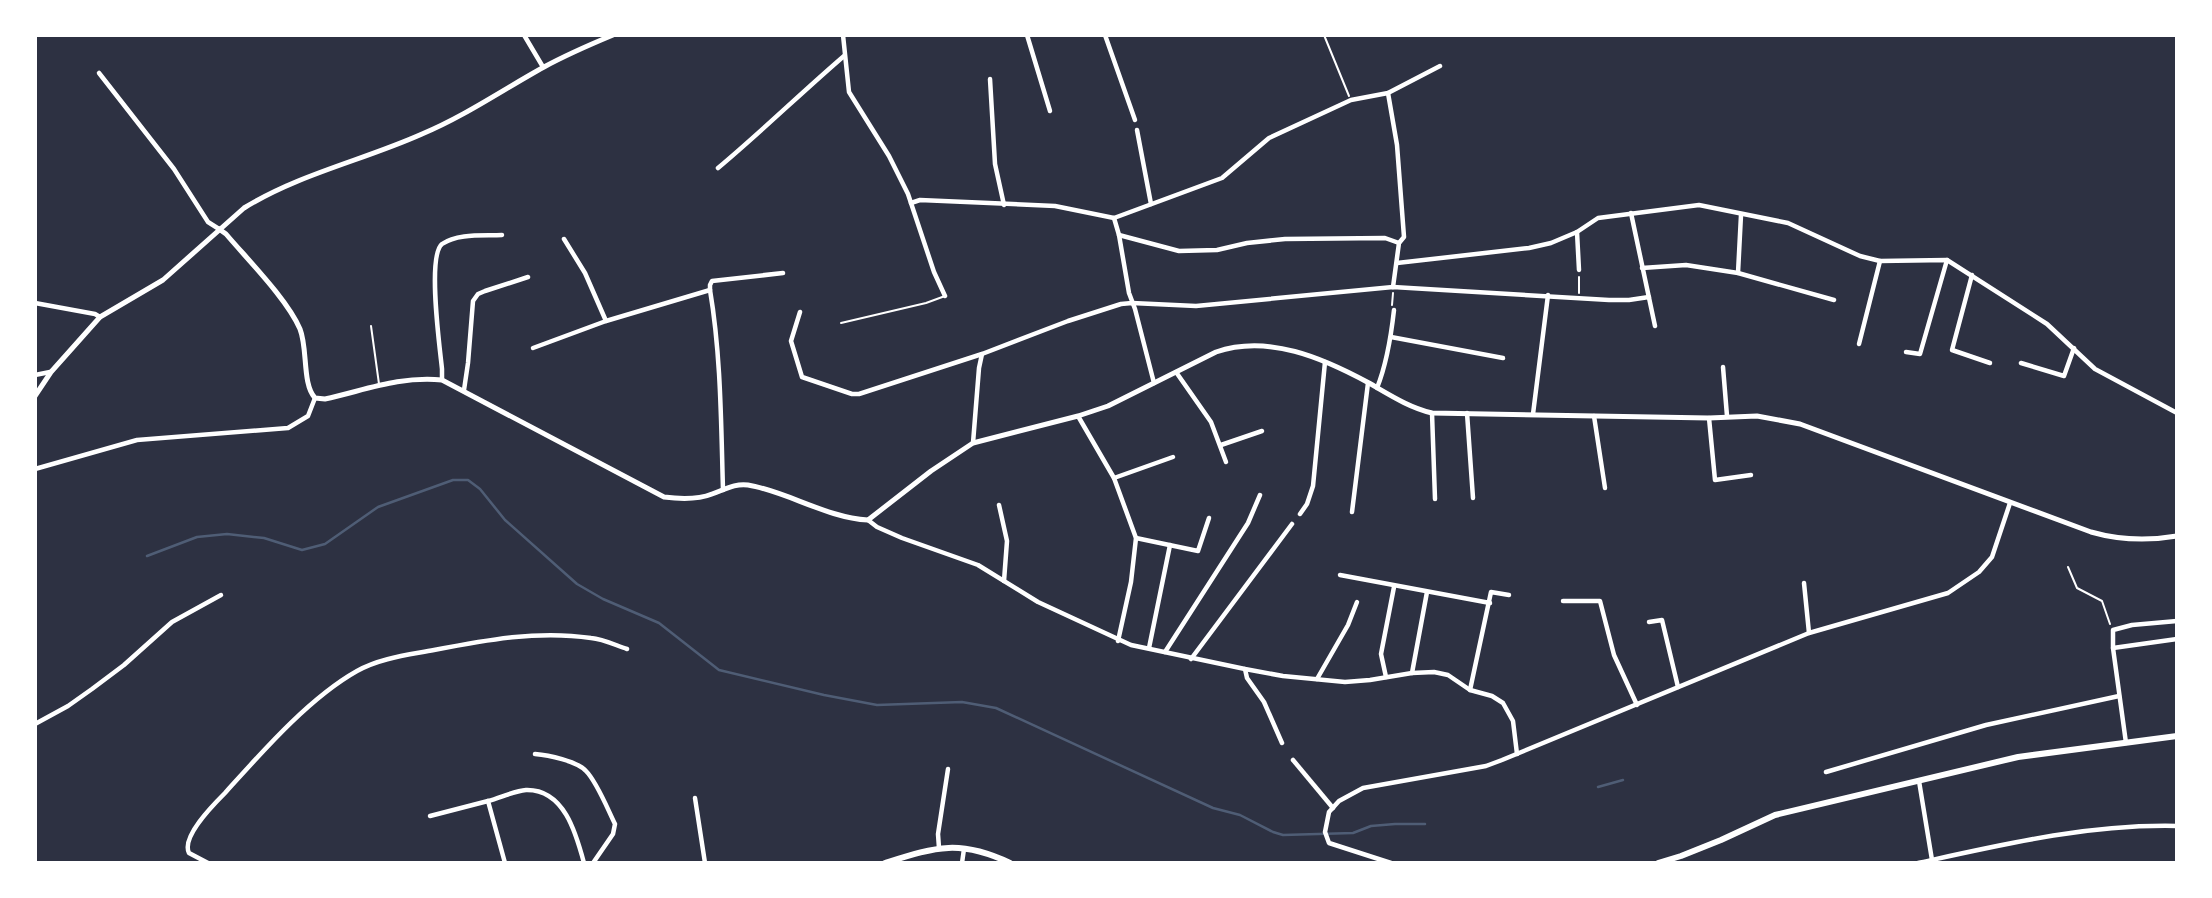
<svg xmlns="http://www.w3.org/2000/svg" width="2212" height="898" font-family="'Asap Condensed',sans-serif">
	<rect width="100%" height="100%" fill="#2d3142"/>
	<g fill="none" stroke-linecap="round" stroke-linejoin="round">
		<g stroke="#4f5d75" stroke-width="2.5">
			<path d="M147 556 197 537 227 534 264 538 302 550 325 544 378 507 453 480H468L480 489 505 520 577 584 603 599 659 623 719 670 824 695 877 705 962 702 996 708 1213 808 1240 815 1273 832 1283 835 1353 833 1371 826 1395 824H1425"/>
			<path d="M1598 787 1623 780"/>
		</g>
		<g stroke="#fff" stroke-width="2">
			<path d="M1324 35 1349 96"/>
			<path d="M1579 293V277"/>
			<path d="M1392 305 1393 293"/>
			<path d="M2068 567 2077 588 2102 601 2110 624"/>
		</g>
		<g stroke="#fff" stroke-width="2">
			<path d="M841 323 926 303 945 296"/>
			<path d="M371 326 379 384"/>
		</g>
		<g stroke="#fff" stroke-width="4.5">
			<path d="M524 35 543 67"/>
			<path d="M843 35 849 92 889 156 908 194 934 272 945 296"/>
			<path d="M1027 35 1050 111"/>
			<path d="M1105 35 1135 120"/>
			<path d="M99 73 174 169 208 222 219 229"/>
			<path d="M990 79 995 164 1004 205"/>
			<path d="M1388 93 1397 145 1404 237 1399 243 1393 287"/>
			<path d="M1137 130 1151 204"/>
			<path d="M718 168C761 132 801 93 844 56"/>
			<path d="M911 203 920 200 1055 206 1114 218 1222 178 1269 138 1351 100 1388 93 1440 66"/>
			<path d="M1631 213 1655 326"/>
			<path d="M1114 218 1119 235 1129 293 1135 309 1154 383"/>
			<path d="M1577 232 1579 270"/>
			<path d="M1119 235 1179 251 1217 250 1247 243 1285 239 1385 238 1399 243"/>
			<path d="M564 239 585 273 606 321"/>
			<path d="M1397 263 1529 248 1551 243 1577 232 1598 218 1699 205 1788 223 1860 256 1880 261 1947 260 2047 324 2095 369 2177 413"/>
			<path d="M1642 268 1686 265 1738 273 1834 300"/>
			<path d="M1738 273 1741 215"/>
			<path d="M1972 275 1952 350 1990 363"/>
			<path d="M710 290C721 355 721 423 723 490"/>
			<path d="M710 290V285L712 281 783 273"/>
			<path d="M35 303 95 314 100 317"/>
			<path d="M800 312 791 341 802 377 852 394H859L982 354 1068 321 1121 304 1132 303 1196 306 1393 287 1609 300H1629L1649 297"/>
			<path d="M1391 337 1503 358"/>
			<path d="M1859 344 1880 261"/>
			<path d="M533 348 606 321 710 290"/>
			<path d="M1906 352 1920 354 1947 260"/>
			<path d="M2021 363 2064 376 2074 348"/>
			<path d="M1723 367 1727 416"/>
			<path d="M1176 372 1211 422 1226 462"/>
			<path d="M35 375 50 372"/>
			<path d="M442 380V369C440 349 427 256 442 244 458 233 484 236 502 235"/>
			<path d="M1377 388C1387 363 1391 337 1394 310"/>
			<path d="M464 390 468 363 473 301 478 294 485 291 528 277"/>
			<path d="M1432 413 1435 499"/>
			<path d="M1467 413 1473 498"/>
			<path d="M1533 414 1548 295"/>
			<path d="M1078 416 1114 478 1136 538 1131 582 1118 641"/>
			<path d="M1594 416 1605 488"/>
			<path d="M1709 418 1715 480 1751 475"/>
			<path d="M973 443 979 368 982 354"/>
			<path d="M1221 445 1262 431"/>
			<path d="M35 469 137 440 288 428 308 416 315 398"/>
			<path d="M1114 478 1173 457"/>
			<path d="M999 505 1007 541 1004 581"/>
			<path d="M1352 512 1368 383"/>
			<path d="M1300 514 1307 504 1313 486 1325 362"/>
			<path d="M868 520 877 527 902 538 978 565 1038 602 1131 645 1245 669 1283 676 1345 682 1370 680 1412 673 1434 672 1448 675 1470 690 1492 696 1503 703 1513 721 1517 754"/>
			<path d="M1136 538 1198 551 1209 518"/>
			<path d="M1340 575 1490 603"/>
			<path d="M1804 583 1809 633"/>
			<path d="M1563 601H1600L1614 655 1637 705"/>
			<path d="M1649 622 1662 620 1678 687"/>
			<path d="M1149 648 1170 545"/>
			<path d="M2113 648 2177 639"/>
			<path d="M1165 652 1248 523 1260 495"/>
			<path d="M1191 659 1292 524"/>
			<path d="M1245 669 1247 678 1264 702 1282 743"/>
			<path d="M1412 673 1427 592"/>
			<path d="M1386 677 1381 654 1394 587"/>
			<path d="M1317 679 1348 625 1357 602"/>
			<path d="M1470 690 1491 592 1509 595"/>
			<path d="M35 724 68 706 92 689 124 665 172 622 221 595"/>
			<path d="M2126 743 2113 648V630L2132 625 2177 621"/>
			<path d="M535 754C548 755 577 761 586 771 597 782 608 810 615 824L613 834 593 863"/>
			<path d="M1293 760 1333 808"/>
			<path d="M1826 772 1986 725 2119 696"/>
			<path d="M1919 781 1932 860"/>
			<path d="M695 798 705 863"/>
			<path d="M430 816 488 801"/>
			<path d="M939 848 938 834 948 769"/>
			<path d="M208 863 189 853C181 837 213 805 225 793 262 752 309 698 357 671 380 658 408 655 434 650 486 640 538 630 591 638 603 639 615 645 627 649"/>
			<path d="M505 863 488 801C500 798 514 791 526 790 564 789 576 833 584 863"/>
			<path d="M962 863 964 849"/>
			<path d="M1391 863 1329 843 1325 832 1329 812 1339 801 1363 788 1486 766 1502 760 1809 633 1948 593 1979 572 1992 557 2010 503"/>
			<path d="M1918 863C2004 844 2089 824 2177 826"/>
		</g>
		<g stroke="#fff" stroke-width="5">
			<path d="M219 229 226 234C248 260 287 299 300 329 308 349 302 384 315 398L325 399C366 390 399 376 442 380L664 497C679 499 697 500 712 494 724 490 735 483 748 485 786 491 827 518 868 520L931 471 973 443 1078 416 1108 406 1216 352C1268 334 1323 358 1369 383 1390 395 1408 407 1432 413L1709 418 1757 416 1800 424 2091 532C2119 540 2148 541 2177 536"/>
			<path d="M35 396 51 372 100 317 163 280 244 208C299 174 364 160 422 134 465 116 504 89 544 67 566 55 589 45 613 35"/>
		</g>
		<g stroke="#fff" stroke-width="6">
			<path d="M885 863C936 847 959 839 1010 863"/>
			<path d="M1658 863 1681 856 1721 840 1775 815 2018 757 2177 736"/>
		</g>
	</g>
	<rect width="2212" height="898" fill="none" stroke="#ffffff" stroke-width="74"/>
</svg>
